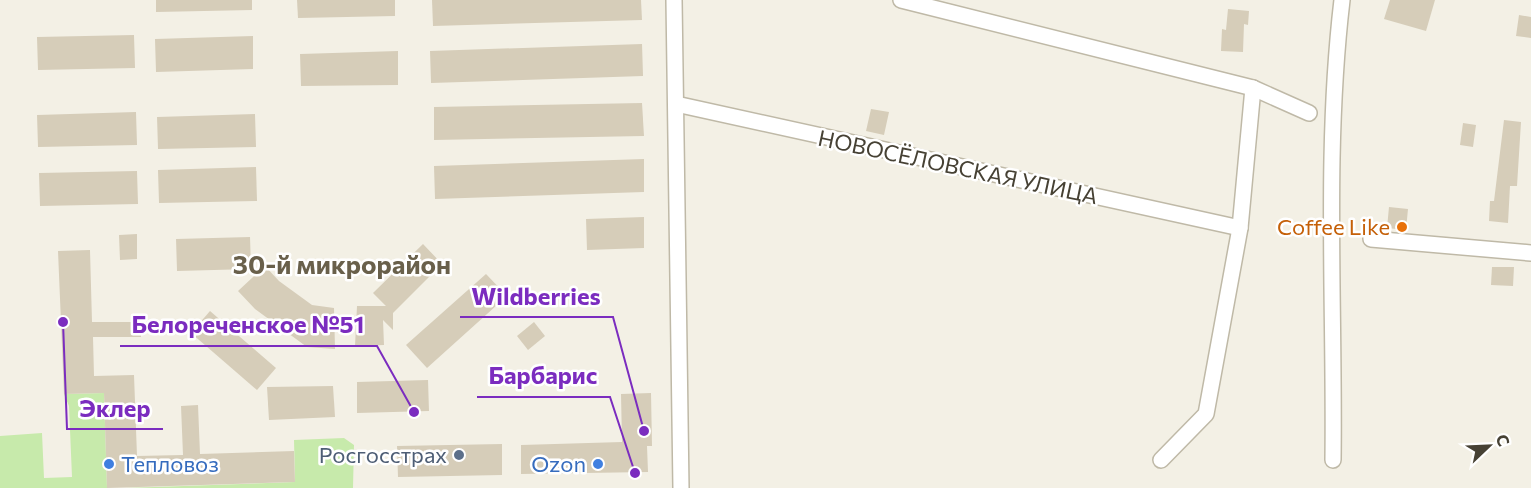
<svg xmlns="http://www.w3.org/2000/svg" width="1531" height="488" font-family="Commissioner,sans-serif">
	<rect width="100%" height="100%" fill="#f3f0e5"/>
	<g fill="#c7eaab">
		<path d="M104 393 107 488H0V436L42 433 44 478 72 477 69 406 64 394Z"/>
		<path d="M344 438 354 445 353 488H126L295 482 294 440Z"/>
	</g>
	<g fill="#d6cdb9">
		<path d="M156 0H252V10L156 12Z"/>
		<path d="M297 0H395V16L298 18Z"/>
		<path d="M432 0H641L642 20 433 26Z"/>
		<path d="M1390 0H1435L1426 31 1384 19Z"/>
		<path d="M1228 9 1249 11 1248 25 1244 24 1243 52 1221 51 1222 29 1226 30Z"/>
		<path d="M1519 15 1531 17V38L1516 36Z"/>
		<path d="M134 35 135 68 38 70 37 37Z"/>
		<path d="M253 36V69L156 72 155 39Z"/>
		<path d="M642 44 643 76 431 83 430 51Z"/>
		<path d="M398 51V85L301 86 300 54Z"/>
		<path d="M642 103 644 136 434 140V107Z"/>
		<path d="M871 109 889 112 884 135 866 131Z"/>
		<path d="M136 112 137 145 38 147 37 115Z"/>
		<path d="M255 114 256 147 158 149 157 117Z"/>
		<path d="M1504 120 1521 122 1517 186H1510L1508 223 1489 221 1490 201H1494Z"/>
		<path d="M1463 123 1476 125 1473 147 1460 145Z"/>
		<path d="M644 159V192L435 199 434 166Z"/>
		<path d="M256 167 257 201 159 203 158 170Z"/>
		<path d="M137 171 138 204 40 206 39 173Z"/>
		<path d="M1389 207 1408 209 1406 230 1387 228Z"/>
		<path d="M644 217V248L587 250 586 219Z"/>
		<path d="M137 234V259L120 260 119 235Z"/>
		<path d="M250 237 251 269 177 271 176 239Z"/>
		<path d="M423 244 442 264 393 313V330L383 320 384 345 355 346 357 306H386L373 293Z"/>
		<path d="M90 250 92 322H141V337H93L94 376 134 375 137 456 183 455 181 406 198 405 200 454 294 451 295 482 107 488 104 393 64 394 58 251Z"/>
		<path d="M265 266 279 281 312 305 334 308 335 349 307 347 255 309 238 291Z"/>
		<path d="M1492 267H1514L1513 286 1491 285Z"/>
		<path d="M486 274 507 296 427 368 406 345Z"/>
		<path d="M210 311 276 368 257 390 191 333Z"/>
		<path d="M534 322 545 336 528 350 517 336Z"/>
		<path d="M428 380 429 411 357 413V382Z"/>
		<path d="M333 386 335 417 269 420 267 387Z"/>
		<path d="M651 393 652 446H647L648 472 521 474V445L622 442 621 394Z"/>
		<path d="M502 444V475L398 477 397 446Z"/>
	</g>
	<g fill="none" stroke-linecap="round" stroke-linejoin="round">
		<defs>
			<g id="minor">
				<path d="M674 0 681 488"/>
				<path d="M901 0 1253 88 1309 113"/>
				<path d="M676 104 1240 228"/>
				<path d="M1371 239 1531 253"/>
				<path d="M1161 460 1206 414 1240 228 1253 88"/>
				<path d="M1333 460C1335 307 1324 152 1342 0"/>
			</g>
		</defs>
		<use href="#minor" stroke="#bfb9a7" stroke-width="18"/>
		<use href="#minor" stroke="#fff" stroke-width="15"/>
	</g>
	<circle fill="#e8710a" stroke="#fff" stroke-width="2" cx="1402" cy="227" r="6"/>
	<circle fill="#5c6f8a" stroke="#fff" stroke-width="2" cx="459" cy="455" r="6"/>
	<g fill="#3f7fe0" stroke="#fff" stroke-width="2">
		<circle cx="109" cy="464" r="6"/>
		<circle cx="598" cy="464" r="6"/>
	</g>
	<g text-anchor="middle" stroke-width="5" stroke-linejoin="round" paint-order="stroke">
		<g font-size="22" fill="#464134" stroke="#fff">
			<text transform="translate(958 167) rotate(12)" y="8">НОВОСЁЛОВСКАЯ УЛИЦА</text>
		</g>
		<g font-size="22" fill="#c56008" stroke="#fff" text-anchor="end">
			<text x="1390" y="235">Coffee Like</text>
		</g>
		<g font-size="22" fill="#4e5e75" stroke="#fff" text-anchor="end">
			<text x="447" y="463">Росгосстрах</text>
		</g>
		<g font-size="22" fill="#366cbe" stroke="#fff" text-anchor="start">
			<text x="121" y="472">Тепловоз</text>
			<text x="586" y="472" text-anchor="end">Ozon</text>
		</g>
		<g font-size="26" font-weight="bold" fill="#69604b" stroke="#fff">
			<text x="342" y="274">30-й микрорайон</text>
		</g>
	</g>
	<path fill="none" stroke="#7b2cbf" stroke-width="2" d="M644 431L613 317H460M414 412L377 346H120M635 473L610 397H477M63 322L67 429H163"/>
	<g fill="#7b2cbf" stroke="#fff" stroke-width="2">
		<circle cx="644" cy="431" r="6"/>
		<circle cx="414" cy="412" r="6"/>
		<circle cx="635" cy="473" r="6"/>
		<circle cx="63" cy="322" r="6"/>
	</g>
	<g font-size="24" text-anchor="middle" font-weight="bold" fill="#7b2cbf" stroke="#fff" stroke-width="5" stroke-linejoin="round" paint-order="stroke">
		<text x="536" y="305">Wildberries</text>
		<text x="248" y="333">Белореченское №51</text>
		<text x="543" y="384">Барбарис</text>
		<text x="115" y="417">Эклер</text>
	</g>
	<g transform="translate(1489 446) rotate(67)" stroke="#ffffff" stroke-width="4.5" paint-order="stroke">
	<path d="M0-4.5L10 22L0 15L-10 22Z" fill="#464134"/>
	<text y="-9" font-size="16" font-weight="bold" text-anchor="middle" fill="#464134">С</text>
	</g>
</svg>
